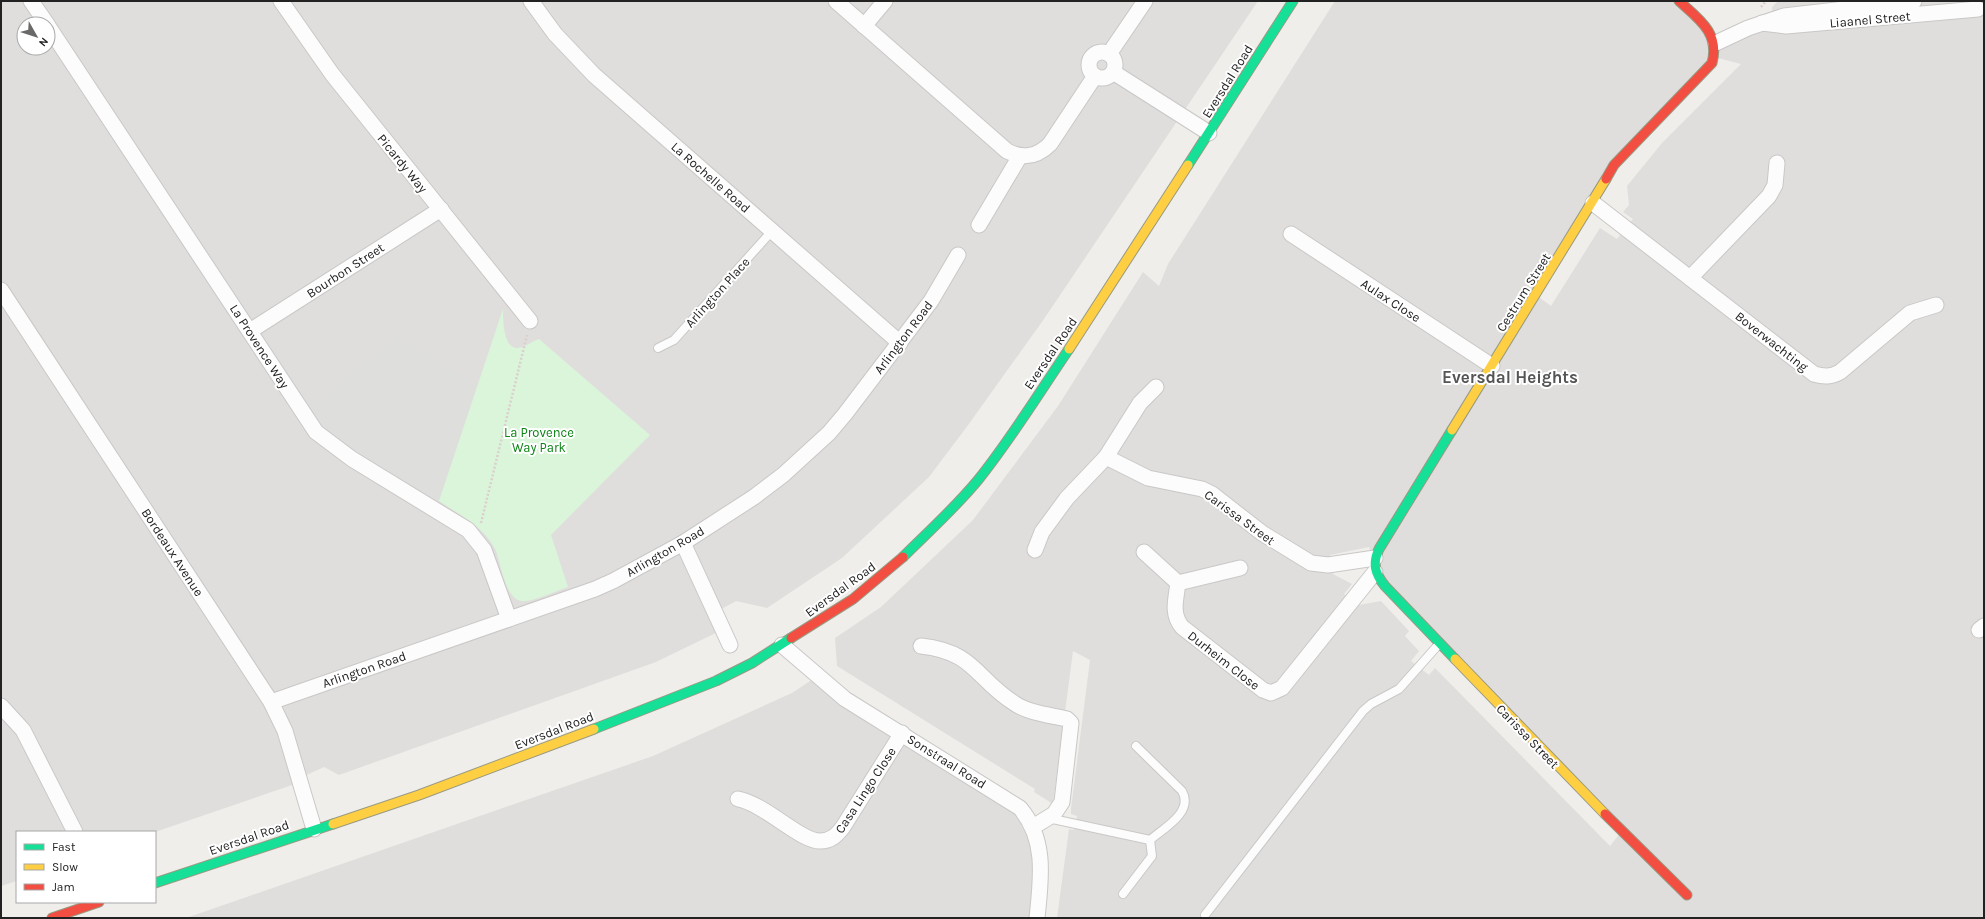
<svg xmlns="http://www.w3.org/2000/svg" width="1985" height="919" font-family="Karla,sans-serif">
	<rect width="100%" height="100%" fill="#f0eeeb"/>
	<g fill="#dfdedc" fill-rule="evenodd">
		<path d="M1 1H1258L1044 319 966 428 929 477 842 558 767 608 736 601 716 612 724 629 656 662 339 775 324 767 300 778 301 782 155 832H17V881L1 886ZM24 24H48V48H24Z"/>
		<path d="M1335 1H1679L1713 38 1773 20 1772 7 1778 1H1984V918H1057L1069 829 1074 830 1077 816 1071 814V809L1090 660 1073 651 1053 804 1034 792 1035 789 837 666 835 638 881 607 973 520 1058 406 1143 272 1159 286 1168 264ZM1714 57 1741 64 1662 143 1627 186 1629 205 1623 212 1633 219 1617 239 1600 228 1551 306 1536 295 1621 156ZM1369 547 1381 584 1621 832 1610 846 1435 668 1429 675 1411 661 1419 651 1405 636 1409 631 1381 601 1359 605 1344 594 1352 584 1333 574 1330 555Z"/>
		<path d="M819 675 1033 825 1038 918H186L653 756 792 693Z"/>
	</g>
	<path fill="#dededc" d="M398 337 478 384 439 501 331 434 319 423 310 407Z"/>
	<path fill="#daf5da" d="M503 309C503 319 503 355 522 347 528 345 533 341 539 339L650 435 551 535 568 587C558 590 531 603 521 601 505 598 501 564 496 551 485 527 460 515 439 501Z"/>
	<g fill="none" stroke-linecap="round" stroke-linejoin="round">
		<defs>
			<g id="lane">
				<path d="M658 348 674 340 772 231"/>
				<path d="M1048 818 1150 840C1164 828 1194 812 1182 791L1136 746"/>
				<path d="M1123 894 1152 856 1150 840"/>
				<path d="M1205 915 1363 711 1371 704 1399 689 1439 644"/>
			</g>
			<g id="street">
				<path d="M31 1 47 24"/>
				<path d="M281 1 332 74 530 321"/>
				<path d="M531 1 555 34 594 75 900 343"/>
				<path d="M836 1 1007 151C1023 159 1037 157 1050 144L1095 76"/>
				<path d="M1762 23 1786 26 1978 9"/>
				<path d="M48 26 316 432 352 459 468 530 484 550 509 619"/>
				<path d="M864 26 885 1"/>
				<path d="M1716 43 1748 28 1784 16 1914 1"/>
				<circle cx="1102" cy="65" r="13"/>
				<path d="M1109 54 1145 1"/>
				<path d="M1113 72 1209 133"/>
				<path d="M1593 203 1814 374C1824 377 1831 377 1840 372L1910 313 1936 305"/>
				<path d="M979 225 1020 156"/>
				<path d="M1291 234 1492 366"/>
				<path d="M1690 278 1769 196 1775 185 1777 163"/>
				<path d="M1 290 271 702 285 731 314 829"/>
				<path d="M250 331 441 209"/>
				<path d="M1106 457 1148 478 1202 489 1212 494 1262 533 1311 563 1328 565 1375 558"/>
				<path d="M683 543 730 645"/>
				<path d="M1035 550 1042 532 1067 498 1106 457 1140 403 1156 387"/>
				<path d="M1144 552 1178 583"/>
				<path d="M1240 568 1178 583C1176 599 1171 614 1182 627L1263 690 1271 693 1282 688 1375 572"/>
				<path d="M1979 630 1984 626"/>
				<path d="M782 645 845 699 1020 808C1047 840 1041 879 1037 918"/>
				<path d="M921 646C975 652 975 678 1014 703 1028 713 1050 715 1067 719L1071 723 1062 802 1054 814 1033 827"/>
				<path d="M271 702 595 589 613 581 683 543 754 497 783 475 829 433 845 414 931 301 958 255"/>
				<path d="M1 706 23 730 75 832"/>
				<path d="M738 799C765 804 800 841 820 841 831 841 837 835 843 827L902 733"/>
			</g>
			<g id="fast">
				<path d="M1188 165 1293 1"/>
				<path d="M1452 430 1379 549C1372 564 1375 574 1385 586L1455 659"/>
				<path d="M903 557C928 532 955 508 978 480 1011 439 1039 393 1069 349"/>
				<path d="M594 729 716 681 752 663 791 638"/>
				<path d="M155 883 333 824"/>
			</g>
			<g id="slow">
				<path d="M1069 349 1188 165"/>
				<path d="M1452 430 1606 179"/>
				<path d="M1455 659 1605 814"/>
				<path d="M333 824 419 795 594 729"/>
			</g>
			<g id="jam">
				<path d="M1606 179 1614 165 1712 63C1720 33 1699 19 1679 1"/>
				<path d="M791 638 853 599 903 557"/>
				<path d="M1605 814 1687 895"/>
				<path d="M52 918 99 902"/>
			</g>
		</defs>
		<use href="#lane" stroke="#c9c8c7" stroke-width="10"/>
		<use href="#street" stroke="#c9c8c7" stroke-width="17"/>
		<use href="#fast" stroke="#999a82" stroke-width="11"/>
		<use href="#slow" stroke="#999a82" stroke-width="11"/>
		<use href="#jam" stroke="#999a82" stroke-width="11"/>
		<g stroke="#dccecd" stroke-width="2.5" stroke-dasharray="2 2" stroke-linecap="butt">
			<path d="M1761 7 1766 1"/>
			<path d="M481 523 527 335"/>
		</g>
		<use href="#lane" stroke="#fdfcfc" stroke-width="8"/>
		<use href="#street" stroke="#fdfcfc" stroke-width="15"/>
		<use href="#fast" stroke="#16e098" stroke-width="9"/>
		<use href="#slow" stroke="#ffcf43" stroke-width="9"/>
		<use href="#jam" stroke="#f24e42" stroke-width="9"/>
	</g>
	<g text-anchor="middle" stroke-width="4" stroke-linejoin="round" paint-order="stroke">
		<g font-size="13" fill="#222" stroke="#fff">
			<text transform="translate(1870 19) rotate(-5)" y="5">Liaanel Street</text>
			<text transform="translate(1227 81) rotate(-58)" y="5">Eversdal Road</text>
			<text transform="translate(403 163) rotate(51)" y="5">Picardy Way</text>
			<text transform="translate(711 177) rotate(41)" y="5">La Rochelle Road</text>
			<text transform="translate(345 270) rotate(-33)" y="5">Bourbon Street</text>
			<text transform="translate(717 292) rotate(-48)" y="5">Arlington Place</text>
			<text transform="translate(1523 292) rotate(-58)" y="5">Cestrum Street</text>
			<text transform="translate(1391 300) rotate(33)" y="5">Aulax Close</text>
			<text transform="translate(903 337) rotate(-53)" y="5">Arlington Road</text>
			<text transform="translate(1772 341) rotate(38)" y="5">Boverwachting</text>
			<text transform="translate(260 346) rotate(57)" y="5">La Provence Way</text>
			<text transform="translate(1050 353) rotate(-56)" y="5">Eversdal Road</text>
			<text transform="translate(1240 517) rotate(36)" y="5">Carissa Street</text>
			<text transform="translate(665 551) rotate(-30)" y="5">Arlington Road</text>
			<text transform="translate(173 552) rotate(57)" y="5">Bordeaux Avenue</text>
			<text transform="translate(840 589) rotate(-36)" y="5">Eversdal Road</text>
			<text transform="translate(1224 660) rotate(38)" y="5">Durheim Close</text>
			<text transform="translate(364 669) rotate(-19)" y="5">Arlington Road</text>
			<text transform="translate(554 730) rotate(-21)" y="5">Eversdal Road</text>
			<text transform="translate(1528 736) rotate(46)" y="5">Carissa Street</text>
			<text transform="translate(947 761) rotate(32)" y="5">Sonstraal Road</text>
			<text transform="translate(865 790) rotate(-57)" y="5">Casa Lingo Close</text>
			<text transform="translate(249 837) rotate(-19)" y="5">Eversdal Road</text>
		</g>
		<g font-size="13" fill="#0c8416" stroke="#fff">
			<text x="539" y="437">La Provence<tspan x="539" dy="15">Way Park</tspan></text>
		</g>
		<g font-size="17" font-weight="bold" fill="#555" stroke="#fff">
			<text x="1510" y="383">Eversdal Heights</text>
		</g>
	</g>
	<rect width="1985" height="919" fill="none" stroke="#222222" stroke-width="4"/>
	<rect x="16" y="831" width="140" height="72" fill="#ffffff" stroke="#a7a7a7"/>
	<rect x="24" y="844" width="20" height="6" fill="#16e098" stroke="#a7a7a7"/>
	<text x="52" y="851" font-size="12" fill="#222222">Fast</text>
	<rect x="24" y="864" width="20" height="6" fill="#ffcf43" stroke="#a7a7a7"/>
	<text x="52" y="871" font-size="12" fill="#222222">Slow</text>
	<rect x="24" y="884" width="20" height="6" fill="#f24e42" stroke="#a7a7a7"/>
	<text x="52" y="891" font-size="12" fill="#222222">Jam</text>
	<g transform="translate(36 36) rotate(129)"><circle r="19" fill="#ffffff" stroke="#a7a7a7"/>
	<path d="M0-3L7 15L0 10L-7 15Z" fill="#6a6968"/>
	<text y="-6" font-size="11" font-weight="bold" text-anchor="middle" fill="#222222">N</text>
	</g>
</svg>
